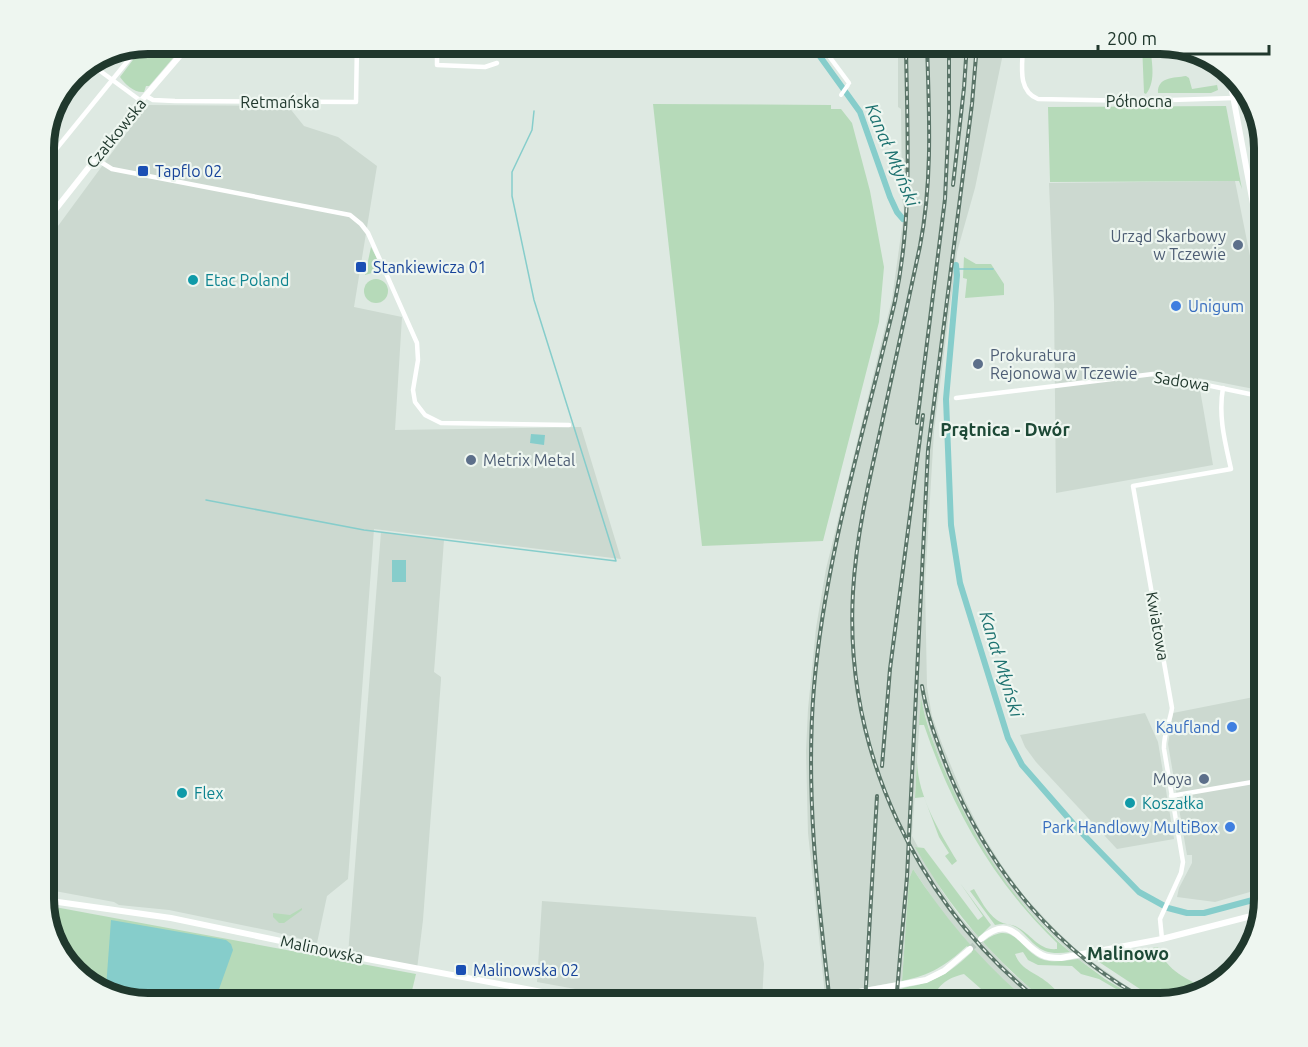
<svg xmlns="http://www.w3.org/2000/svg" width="1308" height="1047" font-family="Ubuntu,sans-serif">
	<rect width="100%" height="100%" fill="#dee9e2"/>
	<g fill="#ccd9d0">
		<path d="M898 44H1005L975 188 957 252 934 431 925 583 927 687 932 716 942 744 965 800 981 832 1001 864 1024 896 1053 927 1078 951 1070 952 1039 922 1010 889 988 858 969 825 954 792 935 747 921 701 912 836 918 847H916L942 891 960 917 1011 972 1048 1003H1030L988 966 942 912 913 869 909 879 902 981 825 995 808 833 806 751 808 709 816 628 826 569 892 299 903 220 905 217 902 198 901 109 898 107Z"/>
		<path d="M147 105 288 106 304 126 338 137 377 166 354 307 402 317 395 430 581 427 621 559 374 529 348 879 327 896 317 943 271 931 169 910 119 905 114 902 44 889V245Z"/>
		<path d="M1235 181 1264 326V391L1198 378 1213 465 1056 493 1054 303 1049 183Z"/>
		<path d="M381 532 444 540 434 672 441 677V680L423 920 417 969 348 955Z"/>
		<path d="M1264 695V888L1215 902 1177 897 1179 888 1192 863V855H1187L1168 744 1173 713Z"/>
		<path d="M1145 713 1158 742 1174 839 1117 849 1036 762 1025 747 1020 735Z"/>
		<path d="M542 901 756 917 764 964 762 1002 652 1003 537 982Z"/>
		<path d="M1086 957 1128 987 1159 1003H1145L1129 994 1078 959Z"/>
		<path d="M901 989 900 1003H827L826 1002Z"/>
	</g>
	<g fill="#b6dab9">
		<path d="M145 44H185L149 86H146L144 92C134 93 125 84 120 77Z"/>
		<path d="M1142 44H1150C1151 59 1157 81 1146 94L1144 93Z"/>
		<path d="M1213 63 1218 90 1211 93H1158C1157 77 1174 78 1186 76L1189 78 1192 89 1217 85Z"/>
		<path d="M653 104 831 105V109H841L852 123 870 191 884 267 879 322 823 541 702 546Z"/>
		<path d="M1226 106 1242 189 1239 181 1050 182 1048 107Z"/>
		<path d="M371 247 384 272 383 273 375 272 365 275Z"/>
		<path d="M964 257 976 264H991L1004 284V295L965 298 967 279 963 278Z"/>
		<circle cx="376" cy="291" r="12"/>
		<path d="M921 698C926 725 936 751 947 776 976 844 1014 904 1070 952 1062 953 1053 954 1045 951 1025 943 1023 919 995 925L970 891 974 889C980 899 987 913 997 920 1002 924 1009 924 1015 926 1031 933 1038 951 1057 949V943C992 880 953 810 924 725H919Z"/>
		<path d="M917 759C917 795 939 831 957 861L952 865 945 856 949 853 939 837 924 797 915 798Z"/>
		<path d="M915 847 924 848 978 920 983 916 960 883 991 925 979 937 983 942C1015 917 1019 951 1044 960 1055 963 1067 960 1078 959L1105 979 1145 1003H1140L1099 979 1081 974 1072 966 1038 965 1028 960 1023 952 1015 954C1021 970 1035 972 1047 982 1055 988 1061 997 1068 1003H1048C993 959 950 909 915 847Z"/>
		<path d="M913 869C946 920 984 964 1030 1003H997L964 974C947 978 935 986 933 1003H900L901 989C908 986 917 986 924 983 944 977 958 965 972 952L967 946C945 966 931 975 902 981L909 879Z"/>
		<path d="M44 905 416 974 409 1003H148L79 978 54 945Z"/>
		<path d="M302 908V910L284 923H279L273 917V913L290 915Z"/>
		<path d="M1158 947C1167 972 1187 979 1210 990L1206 993 1167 1002 1140 989 1093 958Z"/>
	</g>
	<g fill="#86cdcb">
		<path d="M531 434 545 435 544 445 530 443Z"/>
		<rect x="392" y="560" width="14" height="22"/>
		<path d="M111 920 226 940 231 944 233 950 218 992 210 1003H148L106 988Z"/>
	</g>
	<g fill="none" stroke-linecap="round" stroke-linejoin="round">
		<g stroke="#86cdcb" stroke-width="1.5">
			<path d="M957 269H993"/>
			<path d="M206 500 364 530 616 561 534 300 512 196V172L532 130 534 111"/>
		</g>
		<g stroke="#86cdcb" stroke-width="6">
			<path d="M811 44 860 112 890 197 897 212 903 219"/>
			<path d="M956 265 957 275 946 399 951 525 960 583 1008 738 1022 765 1077 828 1139 892 1168 908 1187 913H1204L1264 897"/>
		</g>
		<path stroke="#b8c6be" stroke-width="6" stroke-dasharray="6 3" stroke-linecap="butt" d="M970 949 981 939"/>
		<path stroke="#fff" stroke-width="4" d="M841 95 848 85"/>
		<g stroke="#fff" stroke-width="4.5">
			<path d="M437 44V65L485 67 497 63"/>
			<path d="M820 44 849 83"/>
			<path d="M878 44V53"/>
			<path d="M1023 44C1023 63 1016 90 1038 99L1139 101 1234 98"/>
			<path d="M92 65 141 101"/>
			<path d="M146 96 153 100 175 101 356 102 357 44"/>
			<path d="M96 159 112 169 350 215 361 224 368 233 417 343 418 360 413 390 415 402 425 415 441 423 569 425"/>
			<path d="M44 164 139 47"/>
			<path d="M956 398 1153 374 1264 397"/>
			<path d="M1171 796 1264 780"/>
			<path d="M1162 939 1160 919 1181 873 1183 862 1164 749C1163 735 1170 722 1172 708L1133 486 1231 469C1225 442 1218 416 1223 388"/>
		</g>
		<g stroke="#fff" stroke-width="6">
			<path d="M1228 69 1264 263"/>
			<path d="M44 224 141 101 190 44"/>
			<path d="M44 900 171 918 362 958 600 1003"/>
			<path d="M981 939C1012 912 1019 944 1042 955 1048 958 1055 958 1061 958L1162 939 1259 914"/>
			<path d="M798 1003 926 980 944 971 970 949"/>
		</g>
		<defs>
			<g id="rail">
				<path d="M927 44C929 112 933 178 920 246 907 308 893 370 880 432 868 485 856 538 853 592 844 751 917 905 1042 1003"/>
				<path d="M953 185 964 88 967 44"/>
				<path d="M917 423 945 199 949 115V44"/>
				<path d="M922 686C927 717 938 744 949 773 990 871 1056 953 1152 1003"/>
				<path d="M882 766 890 669 923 415"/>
				<path d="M830 1003C818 898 805 793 814 687 825 556 865 429 895 301 913 216 907 130 906 44"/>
				<path d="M865 1003 877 796"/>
				<path d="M896 1003 907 877 928 450 972 104 977 44"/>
			</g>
		</defs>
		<use href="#rail" stroke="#5a7468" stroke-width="4"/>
		<use href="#rail" stroke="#eef6f0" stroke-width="1.5" stroke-dasharray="4.5" stroke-linecap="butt"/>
	</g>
	<g fill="#1a4fb4" stroke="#eef6f0" stroke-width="2">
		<rect x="137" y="165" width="12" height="12" rx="3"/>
		<rect x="355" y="261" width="12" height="12" rx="3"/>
		<rect x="455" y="964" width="12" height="12" rx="3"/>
	</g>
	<g fill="#5c6f8a" stroke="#eef6f0" stroke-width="2">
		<circle cx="1238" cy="245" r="6"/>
		<circle cx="978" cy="364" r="6"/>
		<circle cx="471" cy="460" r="6"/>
		<circle cx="1204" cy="779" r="6"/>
	</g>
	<g fill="#0f9aa8" stroke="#eef6f0" stroke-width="2">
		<circle cx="193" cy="280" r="6"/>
		<circle cx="182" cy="793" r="6"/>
		<circle cx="1130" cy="803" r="6"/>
	</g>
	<g fill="#3f7fe0" stroke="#eef6f0" stroke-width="2">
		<circle cx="1176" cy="306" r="6"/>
		<circle cx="1232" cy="727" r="6"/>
		<circle cx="1230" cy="827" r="6"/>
	</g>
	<g text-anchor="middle" stroke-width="4.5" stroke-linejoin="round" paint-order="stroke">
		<g font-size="16" fill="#20382d" stroke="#eef6f0">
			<text x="1139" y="107">Północna</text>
			<text x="280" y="108">Retmańska</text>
			<text transform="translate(116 133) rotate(-51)" y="6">Czatkowska</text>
			<text transform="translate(1182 381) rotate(9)" y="6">Sadowa</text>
			<text transform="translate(1158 626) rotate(80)" y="6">Kwiatowa</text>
			<text transform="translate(322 949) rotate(12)" y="6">Malinowska</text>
		</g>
		<g font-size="16" fill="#164399" stroke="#eef6f0" text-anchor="start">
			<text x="155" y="177">Tapflo 02</text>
			<text x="373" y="273">Stankiewicza 01</text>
			<text x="473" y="976">Malinowska 02</text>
		</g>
		<g font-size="16" fill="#4e5e75" stroke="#eef6f0" text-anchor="end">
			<text x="1226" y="242">Urząd Skarbowy<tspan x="1226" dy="18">w Tczewie</tspan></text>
			<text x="990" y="361" text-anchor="start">Prokuratura<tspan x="990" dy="18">Rejonowa w Tczewie</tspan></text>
			<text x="483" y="466" text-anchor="start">Metrix Metal</text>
			<text x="1192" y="785">Moya</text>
		</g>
		<g font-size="16" fill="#0d838f" stroke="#eef6f0" text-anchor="start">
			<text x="205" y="286">Etac Poland</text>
			<text x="194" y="799">Flex</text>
			<text x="1142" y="809">Koszałka</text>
		</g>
		<g font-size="16" fill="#366cbe" stroke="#eef6f0" text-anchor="end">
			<text x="1188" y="312" text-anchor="start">Unigum</text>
			<text x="1220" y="733">Kaufland</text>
			<text x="1218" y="833">Park Handlowy MultiBox</text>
		</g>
		<g font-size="18" font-style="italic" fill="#1c716f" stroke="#eef6f0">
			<text transform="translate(892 155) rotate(67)" y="6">Kanał Młyński</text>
			<text transform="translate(1001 664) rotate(73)" y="6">Kanał Młyński</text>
		</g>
		<g font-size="18" font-weight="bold" fill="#1d4936" stroke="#eef6f0">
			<text x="1005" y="436">Prątnica - Dwór</text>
			<text x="1128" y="960">Malinowo</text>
		</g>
	</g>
	<path d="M0 0H1308V1047H0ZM148 54H1160A94 94 0 0 1 1254 148V899A94 94 0 0 1 1160 993H148A94 94 0 0 1 54 899V148A94 94 0 0 1 148 54Z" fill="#eef6f0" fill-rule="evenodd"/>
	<path fill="none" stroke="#20382d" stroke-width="8" d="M148 54H1160A94 94 0 0 1 1254 148V899A94 94 0 0 1 1160 993H148A94 94 0 0 1 54 899V148A94 94 0 0 1 148 54Z"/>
	<path d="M1098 45v9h171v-9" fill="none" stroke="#20382d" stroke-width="3"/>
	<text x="1107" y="45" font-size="18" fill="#20382d" stroke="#eef6f0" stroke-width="4.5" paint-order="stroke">200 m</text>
</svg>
